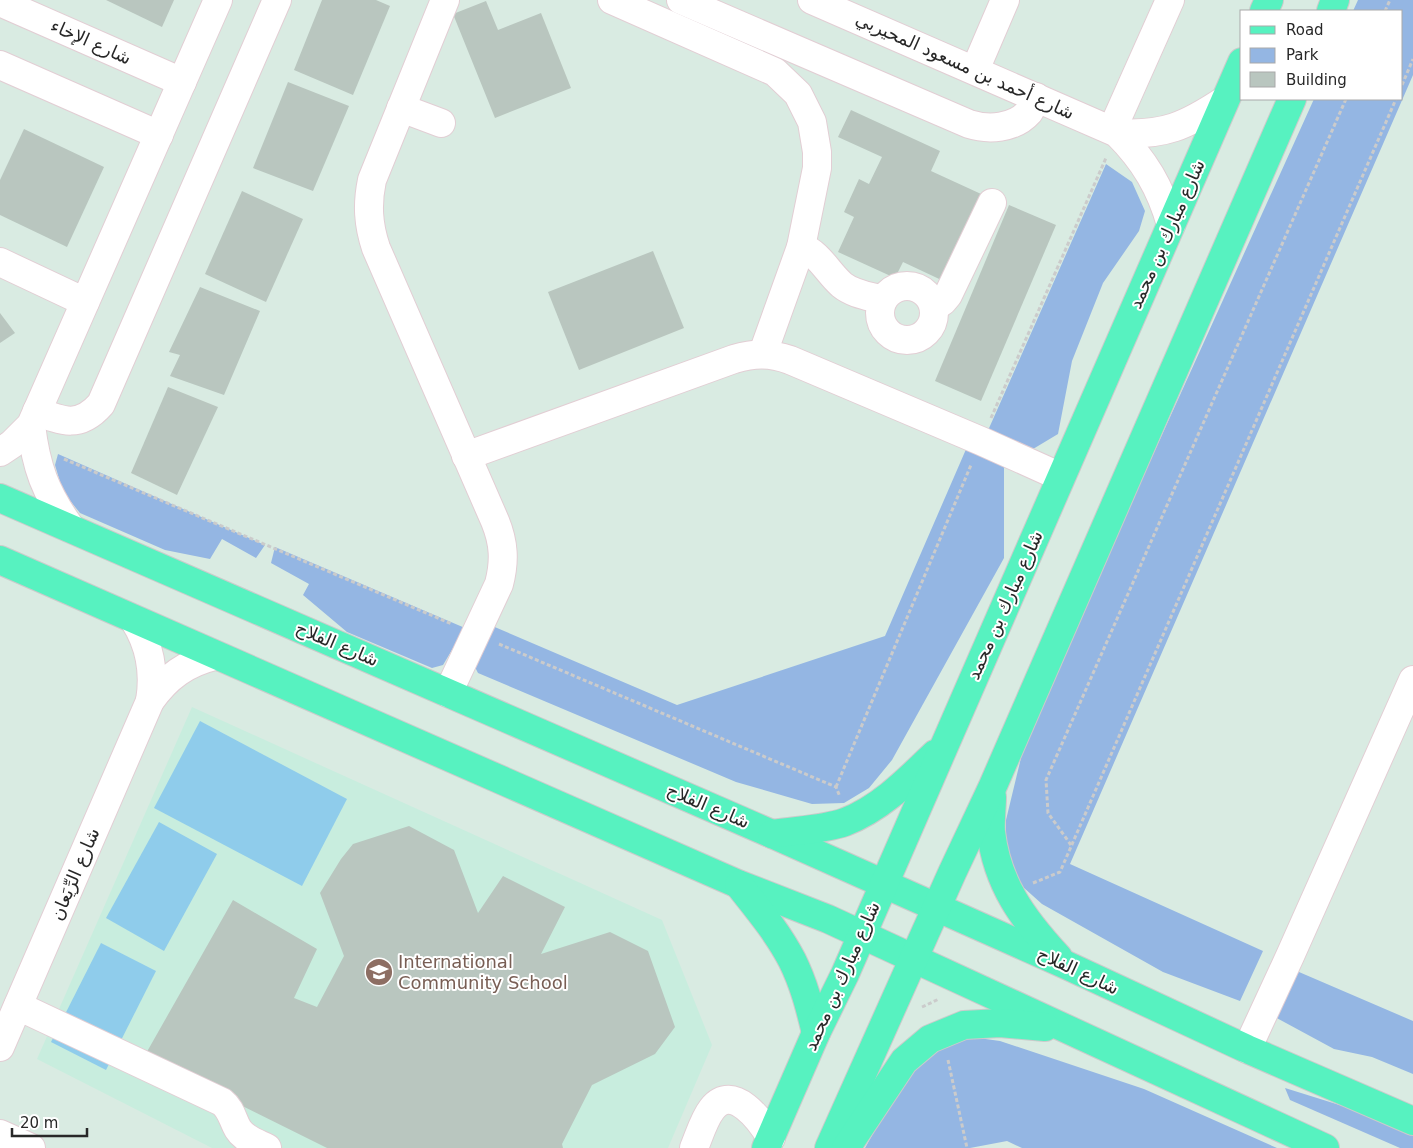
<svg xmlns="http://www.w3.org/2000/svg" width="1413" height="1148" font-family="'DejaVu Sans','Noto Sans Arabic',sans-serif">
	<rect width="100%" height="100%" fill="#d9ebe2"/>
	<path fill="#c8edde" d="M192 707 662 920 712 1045 668 1148H212L37 1059Z"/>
	<g fill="#94b6e3">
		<path d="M1358 0H1413V75L1070 864 1263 951 1240 1001 1163 972 1042 904 1023 887 1011 868 1006 847V820L1027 733 1314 99H1402V11H1353Z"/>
		<path d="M1106 164 1132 182 1145 211 1139 231 1103 283 1072 361 1058 434 1033 449 986 435Z"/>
		<path d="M967 447 1004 462V558L892 760 869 788 844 803 812 804 736 782 478 673 473 663 490 625 677 705 885 636Z"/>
		<path d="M58 454 265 545 256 558 222 539 210 559 165 550 80 513 63 492 55 465Z"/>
		<path d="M275 547 465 628 443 665 432 668 347 632 303 595 309 584 271 563Z"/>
		<path d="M1292 969 1413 1021V1074L1372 1057 1334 1049 1273 1016Z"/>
		<path d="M971 1037 1000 1041 1144 1089 1277 1148H1022L1007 1141 970 1148H865L906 1075 923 1055Z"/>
		<path d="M1285 1088 1378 1117 1413 1132V1148H1400L1290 1100Z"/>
	</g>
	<g fill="#8fcceb">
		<path d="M200 721 347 799 302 886 154 808Z"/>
		<path d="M159 822 217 854 164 951 106 918Z"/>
		<path d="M101 943 156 971 106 1070 51 1042Z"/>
	</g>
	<g fill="#b9c6bf">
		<path d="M106 0H174L162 27Z"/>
		<path d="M322 0H376L390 6 353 95 294 70Z"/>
		<path d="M486 1 498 30 541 13 571 88 495 118 453 14Z"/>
		<path d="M288 82 349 106 313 191 253 168Z"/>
		<path d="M851 110 940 151 931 171 992 199 952 285 903 262 895 278 838 252 854 217 844 212 859 179 869 184 882 157 838 137Z"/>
		<path d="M24 129 104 167 67 247 0 215V180Z"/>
		<path d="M242 191 303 219 266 302 205 274Z"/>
		<path d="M1009 205 1056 225 981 401 935 381Z"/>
		<path d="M653 251 684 328 579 370 548 292Z"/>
		<path d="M200 287 260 311 224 395 170 376 180 355 169 352Z"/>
		<path d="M0 313 15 333 0 343Z"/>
		<path d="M168 387 218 407 177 495 131 473Z"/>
		<path d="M409 826 454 850 478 913 503 876 565 907 541 954 610 932 648 951 675 1027 655 1054 592 1085 562 1144 563 1148H327L144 1057 233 900 317 949 294 998 317 1007 344 956 320 893 341 859 353 844Z"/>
	</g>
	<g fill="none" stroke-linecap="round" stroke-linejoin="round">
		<defs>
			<g id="minor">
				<path d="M445 0 372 180C367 204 368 224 376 248L495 521C504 543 505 561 499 584L448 693"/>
				<path d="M612 0 775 72 798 94 812 122 817 152V168L801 247 763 353"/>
				<path d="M681 0 969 124C988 130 1014 129 1029 112 1032 108 1034 102 1036 97"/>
				<path d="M812 0 1117 133C1144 160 1161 188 1171 225"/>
				<path d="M0 2 182 82"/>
				<path d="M0 65 159 135"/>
				<path d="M975 70 1005 0"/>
				<path d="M401 108 441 123"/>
				<path d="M1112 130 1170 0"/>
				<path d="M1117 133C1164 136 1186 126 1225 100"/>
				<path d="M801 247C820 254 827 272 842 285 853 294 869 296 883 300"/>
				<path d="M0 262 85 302"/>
				<circle cx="907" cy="313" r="27"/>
				<path d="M934 307 943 301 948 295 992 203"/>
				<path d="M37 411C63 422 80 428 101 404L277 0"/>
				<path d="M31 425C36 467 45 492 70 527"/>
				<path d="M0 452 12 444 31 425 218 0"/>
				<path d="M466 456 734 359C755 353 770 353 790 360L981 441 1061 477"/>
				<path d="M134 620C150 645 155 671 150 701"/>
				<path d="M18 1006 222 1102C232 1110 232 1119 238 1129 244 1139 257 1143 267 1148"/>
				<path d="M0 1047 150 701C167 677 186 663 215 656"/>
				<path d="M1247 1049 1290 956 1413 680"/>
				<path d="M0 1134 31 1148"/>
				<path d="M694 1148C699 1136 704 1119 712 1109 733 1082 761 1121 771 1138"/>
			</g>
			<g id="major">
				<path d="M1264 11 1269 0"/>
				<path d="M1331 11 1335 0"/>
				<path d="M0 498 772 834 1064 964 1247 1049 1413 1121"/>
				<path d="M0 560 738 884 828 919 1325 1148"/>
				<path d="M992 797C992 808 990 821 991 832 997 884 1023 919 1058 957"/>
				<path d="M772 834C796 830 823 830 845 822 881 808 908 780 935 754"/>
				<path d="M739 885C758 909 778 933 792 960 804 984 810 1008 816 1033"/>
				<path d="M766 1148 816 1033 845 974 1242 62"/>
				<path d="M829 1148 952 873 992 788 1292 99"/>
				<path d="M846 1148 904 1061 930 1039 964 1025 1000 1023 1045 1027"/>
			</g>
		</defs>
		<use href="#minor" stroke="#e2ced4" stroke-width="30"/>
		<use href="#major" stroke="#cbcbcb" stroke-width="30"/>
		<g stroke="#cbcbcb" stroke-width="3" stroke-dasharray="4 2.5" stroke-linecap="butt">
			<path d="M1385 11 1390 0"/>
			<path d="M1402 85 1413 59"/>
			<path d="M991 418 1106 158"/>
			<path d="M64 459 452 624"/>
			<path d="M499 644 836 787 840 797"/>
			<path d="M836 787 971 465"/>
			<path d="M1071 845 1048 813 1046 780 1346 99"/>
			<path d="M1033 883 1060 872 1396 99"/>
			<path d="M922 1007 939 999"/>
			<path d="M948 1060 967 1148"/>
		</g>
		<use href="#minor" stroke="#fff" stroke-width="28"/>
		<use href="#major" stroke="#57f2c0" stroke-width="28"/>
	</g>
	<defs>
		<symbol id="school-disc" viewBox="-11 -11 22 22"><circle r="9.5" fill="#8d6e63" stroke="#fff"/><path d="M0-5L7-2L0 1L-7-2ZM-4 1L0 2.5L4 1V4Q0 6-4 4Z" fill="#fff"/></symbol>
	</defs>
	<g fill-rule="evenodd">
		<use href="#school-disc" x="363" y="956" width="32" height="32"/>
	</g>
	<g text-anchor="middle" stroke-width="4" stroke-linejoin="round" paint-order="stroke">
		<g font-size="18" fill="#282828" stroke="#fff">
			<text transform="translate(91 42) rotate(24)" y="6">شارع الإخاء</text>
			<text transform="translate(965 66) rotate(24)" y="6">شارع أحمد بن مسعود المحيربي</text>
			<text transform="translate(1167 234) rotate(-66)" y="6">شارع مبارك بن محمد</text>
			<text transform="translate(1005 605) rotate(-66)" y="6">شارع مبارك بن محمد</text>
			<text transform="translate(337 644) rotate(23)" y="6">شارع الفلاح</text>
			<text transform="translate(708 806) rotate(23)" y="6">شارع الفلاح</text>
			<text transform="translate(75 874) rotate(-67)" y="6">شارع الرِّيَعان</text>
			<text transform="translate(1078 971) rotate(25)" y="6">شارع الفلاح</text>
			<text transform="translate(842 976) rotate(-66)" y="6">شارع مبارك بن محمد</text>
		</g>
		<g font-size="18" fill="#785e54" stroke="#fff" text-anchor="start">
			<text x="398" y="968">International<tspan x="398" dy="21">Community School</tspan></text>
		</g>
	</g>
	<rect x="1240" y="10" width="162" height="90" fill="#ffffff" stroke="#a9a9a9"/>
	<rect x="1250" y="26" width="25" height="8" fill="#57f2c0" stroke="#a9a9a9"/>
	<text x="1286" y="35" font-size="15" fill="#282828">Road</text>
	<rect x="1250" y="48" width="25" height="15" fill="#94b6e3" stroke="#a9a9a9"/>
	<text x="1286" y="60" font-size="15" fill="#282828">Park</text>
	<rect x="1250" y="72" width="25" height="15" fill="#b9c6bf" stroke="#a9a9a9"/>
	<text x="1286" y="85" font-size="15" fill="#282828">Building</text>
	<path d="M12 1128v8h75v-8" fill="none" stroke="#282828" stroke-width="2.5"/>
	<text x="20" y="1128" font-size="15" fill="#282828" stroke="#ffffff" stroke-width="4" paint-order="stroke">20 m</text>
</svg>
